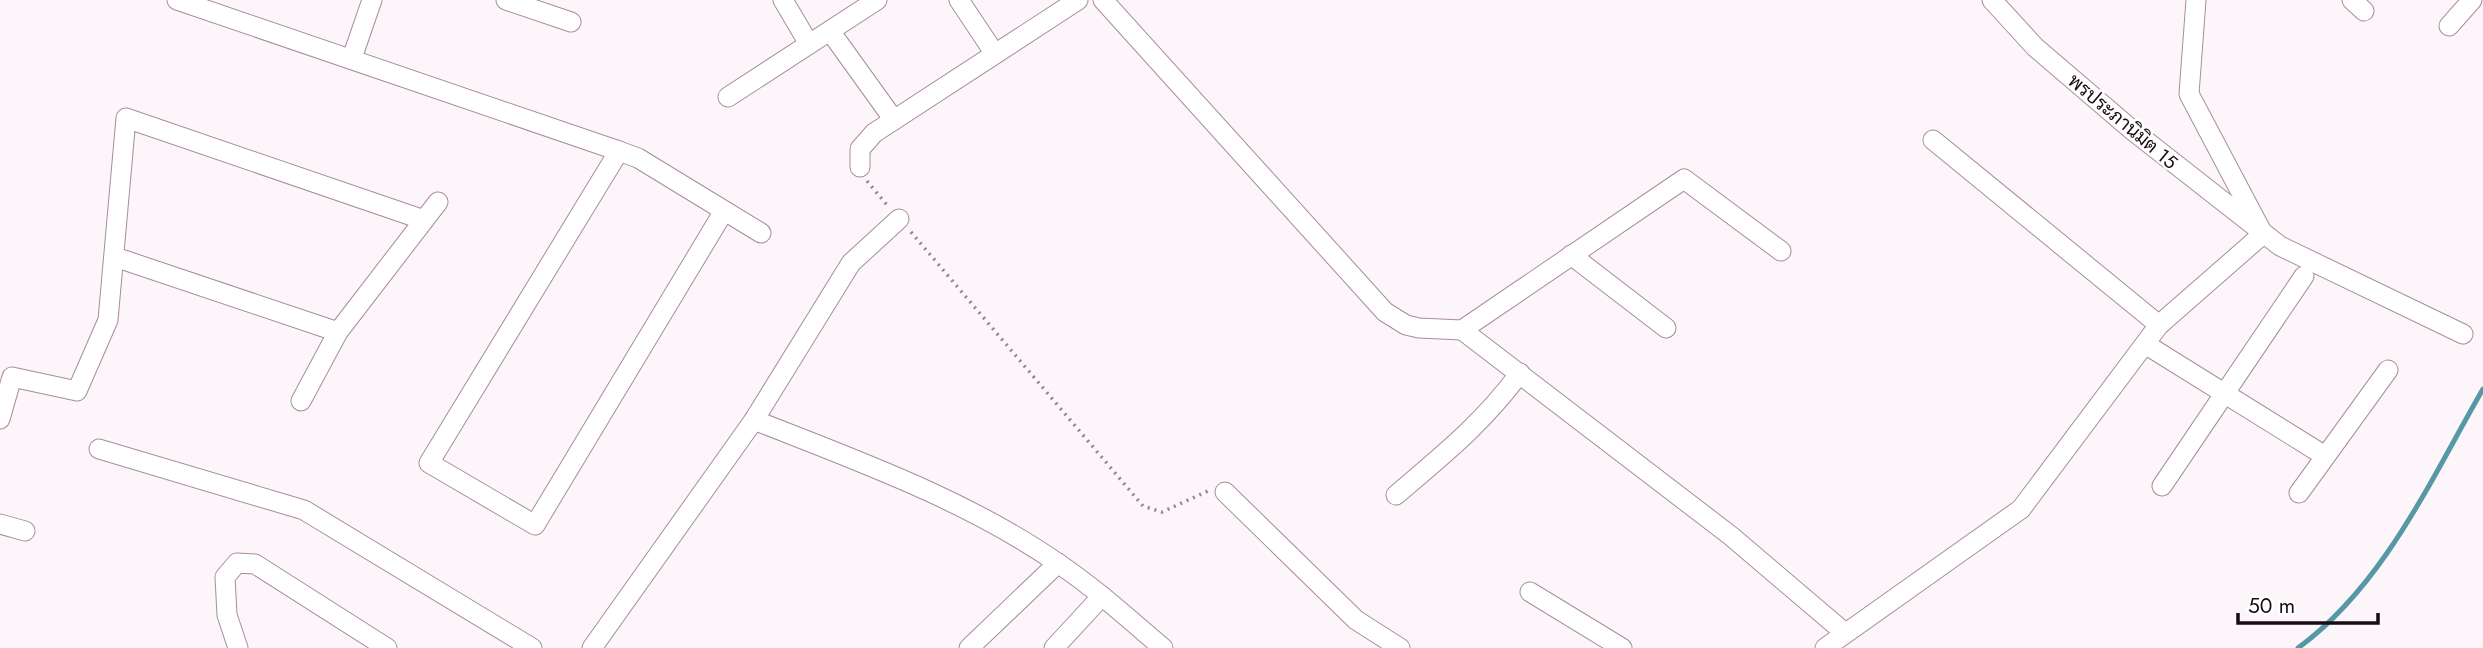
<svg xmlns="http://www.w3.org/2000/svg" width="2483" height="648" font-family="Jost,Sarabun,sans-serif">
	<rect width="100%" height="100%" fill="#fcf5f9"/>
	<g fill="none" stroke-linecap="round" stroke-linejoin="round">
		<path stroke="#5698a6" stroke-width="5" d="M2298 648C2384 585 2431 479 2483 389"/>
		<defs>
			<g id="street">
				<path d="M177 0 619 151 638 158 761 233"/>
				<path d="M506 0 571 22"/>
				<path d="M783 0 809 44"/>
				<path d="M959 0 995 54"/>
				<path d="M1103 0 1385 312 1406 325 1419 328 1462 330 1684 179 1781 251"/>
				<path d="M1992 0 2035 47 2132 130 2280 246 2463 334"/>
				<path d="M2352 0 2364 11"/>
				<path d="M2449 26 2472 0"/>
				<path d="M830 31 894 120"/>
				<path d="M352 58 372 0"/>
				<path d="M728 97 877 0"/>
				<path d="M1933 140 2159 325"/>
				<path d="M619 151 429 463 535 525 724 211"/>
				<path d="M860 167V149L874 133 1078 0"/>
				<path d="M1571 255 1666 328"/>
				<path d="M115 257 338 332"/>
				<path d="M1462 330 1731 536 1845 633"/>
				<path d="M2145 344 2325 456"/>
				<path d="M301 401 338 332 438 202"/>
				<path d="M0 419 12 377 77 391 108 320 126 118 424 220"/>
				<path d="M754 420C858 461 967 500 1059 564 1096 589 1129 619 1163 648"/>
				<path d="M99 449 304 510 532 648"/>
				<path d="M2162 486 2304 276"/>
				<path d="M1225 492 1356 620 1400 648"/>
				<path d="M2299 493 2388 370"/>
				<path d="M1396 495C1444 454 1482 424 1520 373"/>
				<path d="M0 524 25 531"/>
				<path d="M1530 592 1622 648"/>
				<path d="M238 648 227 615 225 577 237 563 255 564 387 648"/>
				<path d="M592 648 754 420 851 263 899 219"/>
				<path d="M969 648 1058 563"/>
				<path d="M1054 648 1102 596"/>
				<path d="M1825 648 2021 509 2159 325 2263 234 2189 94 2196 0"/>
			</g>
		</defs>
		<use href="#street" stroke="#aa8c9d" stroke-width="21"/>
		<g stroke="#90878c" stroke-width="3.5" stroke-dasharray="2 5" stroke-linecap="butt">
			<path d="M867 181 887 205"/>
			<path d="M911 232 1143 506 1162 512 1208 491"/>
		</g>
		<use href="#street" stroke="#fff" stroke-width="19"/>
	</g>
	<g text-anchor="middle" stroke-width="5" stroke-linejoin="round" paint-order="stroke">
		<g font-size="19" fill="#180d14" stroke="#fff">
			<text transform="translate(2123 121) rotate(40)" y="7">พรประภานิมิต 15</text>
		</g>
	</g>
	<path d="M2238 613v10h140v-10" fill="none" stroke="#180d14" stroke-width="3.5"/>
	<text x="2248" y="613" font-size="21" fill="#180d14" stroke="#ffffff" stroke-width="5" paint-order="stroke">50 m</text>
</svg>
